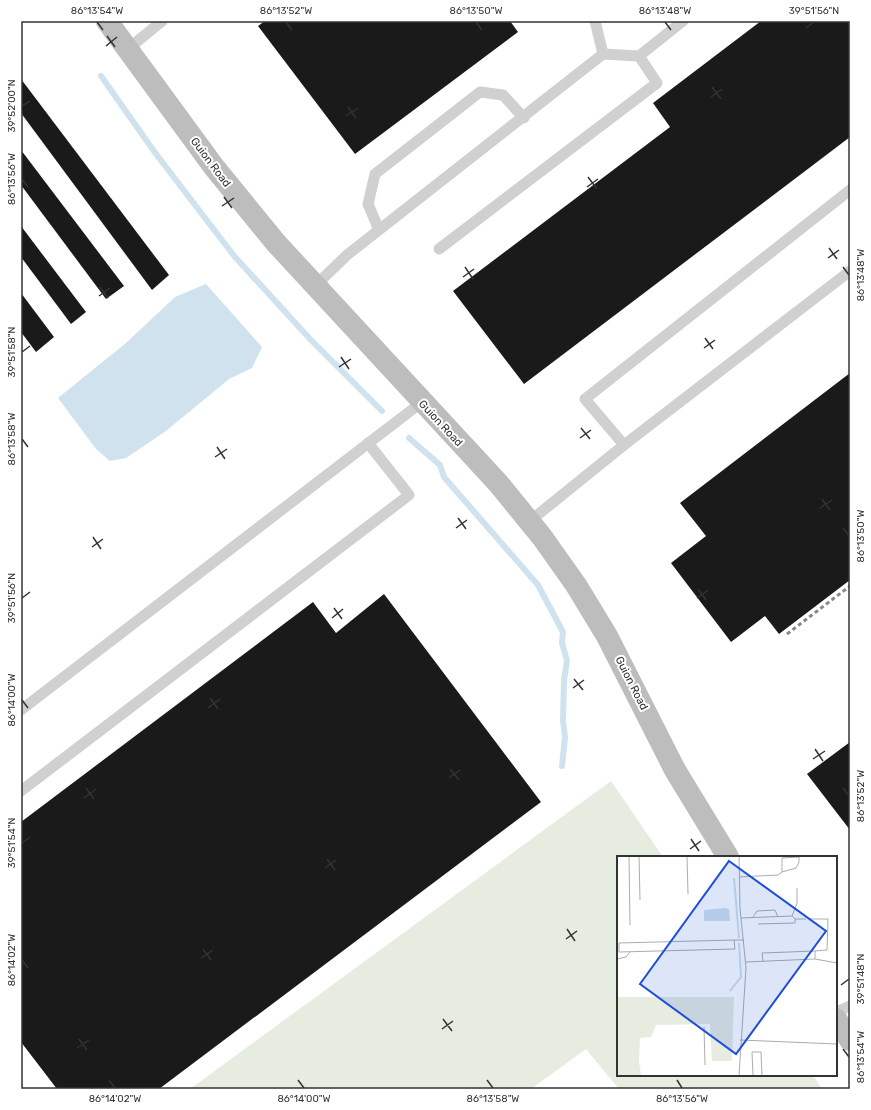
<svg xmlns="http://www.w3.org/2000/svg" width="871" height="1110" font-family="Rubik,sans-serif">
	<rect width="100%" height="100%" fill="#fff"/>
	<path fill="#e6ecdf" d="M611 781 663 857H618V1075H813L822 1089H619L586 1049 531 1089H190Z"/>
	<path fill="#cfe2ee" d="M206 284 262 347 252 368 229 379 166 431 126 458 110 461 96 449 58 398 126 343 175 297Z"/>
	<g fill="none" stroke-linecap="round" stroke-linejoin="round">
		<g stroke="#cfe2ee" stroke-width="6">
			<path d="M101 76 156 154 235 257 310 339 382 411"/>
			<path d="M409 438 440 465 444 477 538 585 563 632 562 643 567 661 564 680 563 721 565 737 562 766"/>
		</g>
	</g>
	<g fill="#1a1a1a">
		<path d="M265 21H510L518 32 355 154 258 26Z"/>
		<path d="M761 21H850V137L524 384 453 291 670 127 653 103Z"/>
		<path d="M21 79 169 275 152 290 21 113Z"/>
		<path d="M21 150 124 286 106 299 21 185Z"/>
		<path d="M21 226 86 312 71 324 21 257Z"/>
		<path d="M21 293 54 337 36 352 21 332Z"/>
		<path d="M850 373V580L779 634 765 616 731 642 671 563 706 536 680 503Z"/>
		<path d="M384 594 541 802 159 1089H57L21 1042V822L313 602 336 633Z"/>
		<path d="M850 742V830L807 774Z"/>
	</g>
	<g fill="none" stroke-linecap="round" stroke-linejoin="round">
		<g stroke="#d0d0d0" stroke-width="11">
			<path d="M595 21 603 54"/>
			<path d="M128 49 162 21"/>
			<path d="M379 230 368 204 375 174 480 92 503 95 524 118"/>
			<path d="M439 249 657 83 639 56"/>
			<path d="M315 286 347 255 603 54 639 56 683 21"/>
			<path d="M624 445 585 399 850 190"/>
			<path d="M530 521 624 445 850 271"/>
			<path d="M21 710 422 402"/>
			<path d="M21 791 409 495 368 443"/>
			<path d="M836 1012 850 1006"/>
		</g>
		<g stroke="#bdbdbd" stroke-width="22">
			<path d="M107 21 214 167 276 243 498 483 542 537 576 585 607 636 675 770 728 857"/>
			<path d="M836 1019 850 1040"/>
		</g>
		<path stroke="#888" stroke-width="3" stroke-dasharray="4 3" stroke-linecap="butt" d="M787 634 850 586"/>
	</g>
	<path fill="none" stroke="#333" stroke-width="1.5" d="M97 22 103 30M286 22 292 30M476 22 482 30M665 22 671 30M806 28 814 22M107 36 115 47M106 46 117 37M712 87 721 99M711 97 722 89M22 106 30 101M348 107 356 118M346 116 358 108M588 177 597 189M22 179 28 187M587 187 598 179M224 197 232 208M222 206 234 198M829 248 837 259M828 258 839 250M465 267 473 279M843 267 849 275M463 277 474 269M100 287 108 298M99 296 110 288M705 338 713 349M704 348 715 340M22 352 30 346M341 357 349 369M339 367 351 359M581 428 590 439M580 438 591 430M22 439 28 447M217 447 225 459M215 457 227 449M822 499 830 510M820 508 832 500M458 518 466 529M456 528 467 520M843 528 849 536M93 537 101 549M92 547 103 539M698 589 706 600M22 598 30 592M697 598 708 590M334 608 342 619M332 618 343 609M574 679 583 690M573 688 584 680M210 698 218 709M22 700 28 708M208 708 220 699M815 749 823 761M813 759 825 751M450 769 459 780M449 778 460 770M86 788 94 799M843 788 849 796M84 798 96 789M691 839 699 851M22 843 30 837M690 849 701 841M327 859 335 870M325 868 336 860M567 929 575 941M566 939 577 931M203 949 211 960M201 958 213 950M22 960 28 968M841 985 849 979M443 1019 452 1031M442 1029 453 1021M79 1039 87 1050M77 1048 89 1040M843 1049 849 1057M109 1080 115 1088M298 1080 304 1088M487 1080 493 1088M677 1080 682 1088"/>
	<g text-anchor="middle" stroke-width="4" stroke-linejoin="round" paint-order="stroke">
		<g font-size="11" fill="#333" stroke="#fff">
			<text transform="translate(211 162) rotate(53)" y="4">Guion Road</text>
			<text transform="translate(441 423) rotate(47)" y="4">Guion Road</text>
			<text transform="translate(632 683) rotate(63)" y="4">Guion Road</text>
		</g>
	</g>
	<g transform="translate(617 856)">
		<rect width="220" height="220" fill="#fff"/>
		<path d="M0 141H117L115 205H95L93 168 39 169 34 181 23 182 22 205 24 220H0Z" fill="#e6ecdf"/>
		<path d="M108 52 112 53 113 65H87V54Z" fill="#cfe2ee"/>
		<path fill="none" stroke="#cfe2ee" stroke-width="2" d="M117 22 122 82M113 135 124 121 122 87"/>
		<path fill="none" stroke="#adadad" stroke-width="1" d="M12 0 13 69M22 0 23 44M70 0 71 38M182 0V6L179 12 165 16V2L182 1M122 21 161 19 165 16M175 60 180 47V32M136 61 140 55 158 54 161 61M124 62 175 60 178 63H189M141 68 178 67V63M117 84 118 93 2 96V87L117 84H127M0 103 9 101 13 96M198 103 220 107M146 105 145 97 198 95M129 106 198 103V95L210 94 211 63H193M87 171 88 209M123 184 220 188M122 220 129 112 123 52 122 0M136 220 135 196H144L145 220"/>
		<path fill="#1d4ed8" fill-opacity="0.15" stroke="#1d4ed8" stroke-width="2" d="M112 5 209 75 119 198 23 128Z"/>
		<rect width="220" height="220" fill="none" stroke="#333" stroke-width="2"/>
	</g>
	<rect width="871" height="1110" fill="none" stroke="#ffffff" stroke-width="44"/>
	<rect x="22" y="22" width="827" height="1066" fill="none" stroke="#333" stroke-width="1.5"/>
	<g font-size="10" text-anchor="middle" fill="#333">
		<text x="97" y="14">86°13'54"W</text>
		<text x="286" y="14">86°13'52"W</text>
		<text x="476" y="14">86°13'50"W</text>
		<text x="665" y="14">86°13'48"W</text>
		<text x="814" y="14">39°51'56"N</text>
		<text transform="translate(11 106) rotate(-90)" y="4">39°52'00"N</text>
		<text transform="translate(11 179) rotate(-90)" y="4">86°13'56"W</text>
		<text transform="translate(860 275) rotate(-90)" y="4">86°13'48"W</text>
		<text transform="translate(11 352) rotate(-90)" y="4">39°51'58"N</text>
		<text transform="translate(11 439) rotate(-90)" y="4">86°13'58"W</text>
		<text transform="translate(860 536) rotate(-90)" y="4">86°13'50"W</text>
		<text transform="translate(11 598) rotate(-90)" y="4">39°51'56"N</text>
		<text transform="translate(11 700) rotate(-90)" y="4">86°14'00"W</text>
		<text transform="translate(860 796) rotate(-90)" y="4">86°13'52"W</text>
		<text transform="translate(11 843) rotate(-90)" y="4">39°51'54"N</text>
		<text transform="translate(11 960) rotate(-90)" y="4">86°14'02"W</text>
		<text transform="translate(860 979) rotate(-90)" y="4">39°51'48"N</text>
		<text transform="translate(860 1057) rotate(-90)" y="4">86°13'54"W</text>
		<text x="115" y="1102">86°14'02"W</text>
		<text x="304" y="1102">86°14'00"W</text>
		<text x="493" y="1102">86°13'58"W</text>
		<text x="682" y="1102">86°13'56"W</text>
	</g>
</svg>
